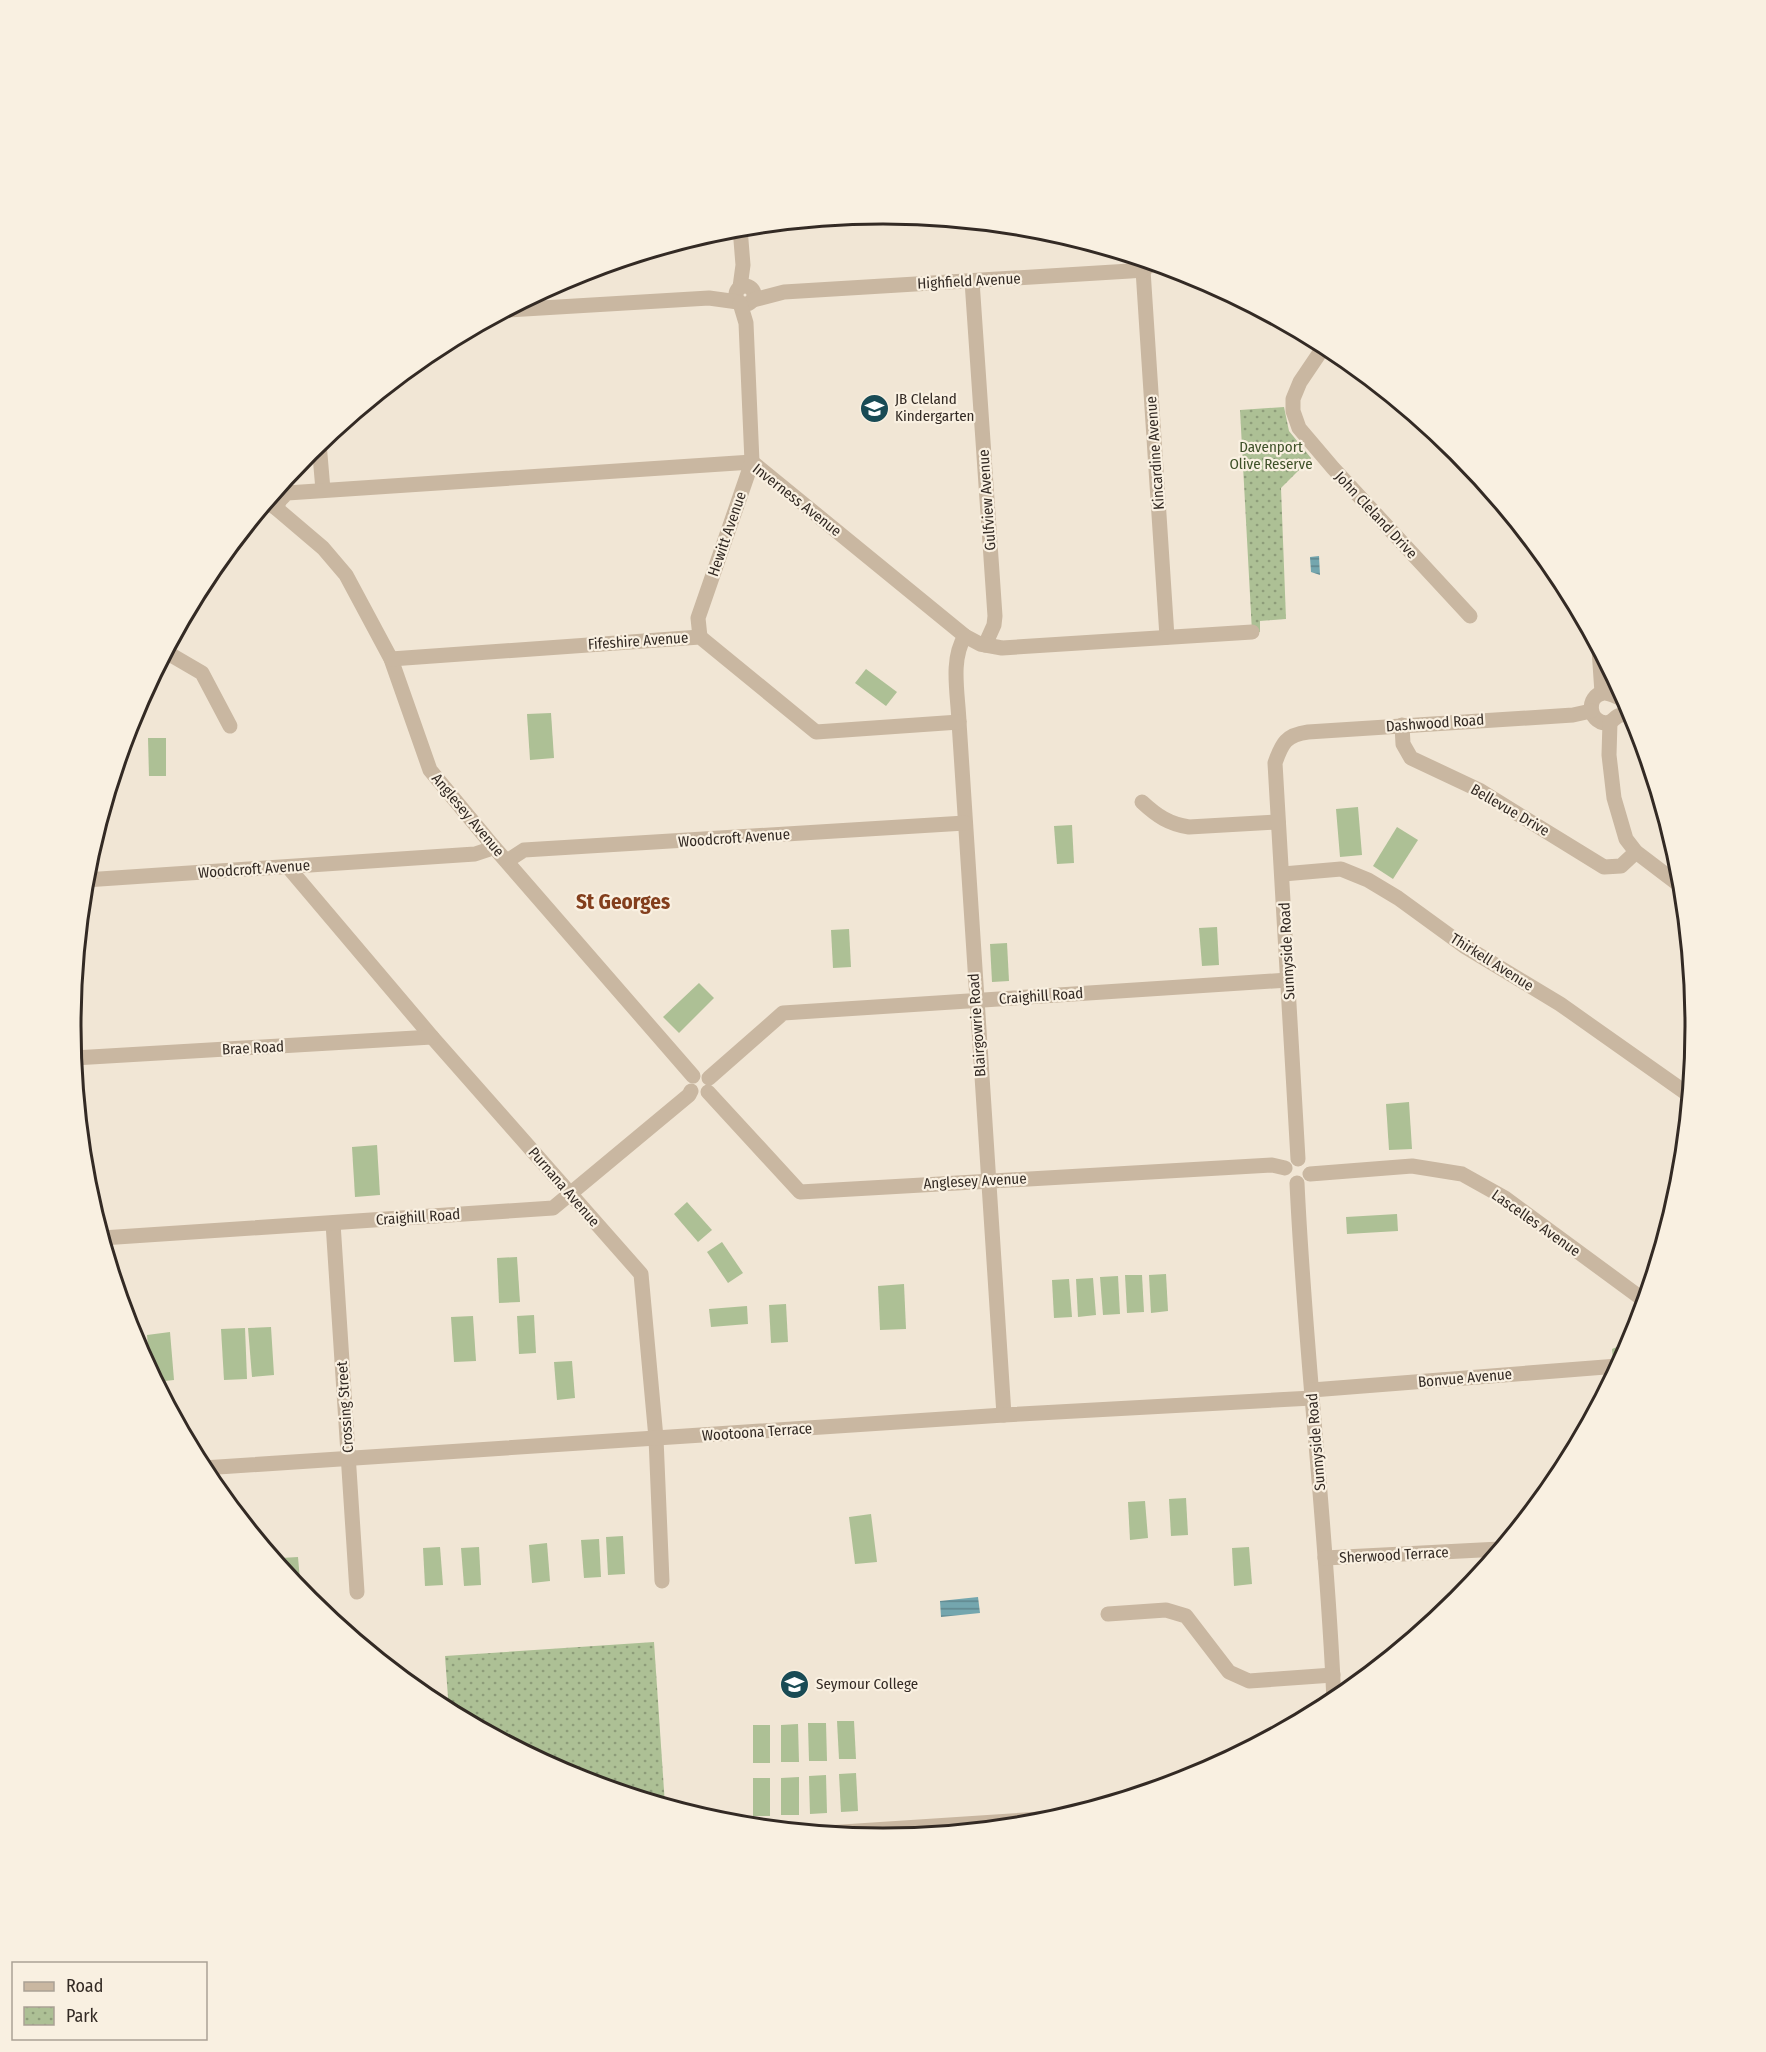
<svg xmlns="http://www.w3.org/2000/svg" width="1766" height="2052" font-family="'Fira Sans Condensed',sans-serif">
	<defs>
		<pattern id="grass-tufts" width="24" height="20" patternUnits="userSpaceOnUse" patternTransform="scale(1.5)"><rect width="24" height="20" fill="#adc095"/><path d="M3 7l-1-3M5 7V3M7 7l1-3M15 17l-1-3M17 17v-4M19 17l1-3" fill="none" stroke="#8d9c79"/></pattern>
		<pattern id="park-dots" width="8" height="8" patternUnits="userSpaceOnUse" patternTransform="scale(1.5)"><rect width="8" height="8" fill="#adc095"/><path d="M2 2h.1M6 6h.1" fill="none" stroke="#8d9c79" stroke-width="1.8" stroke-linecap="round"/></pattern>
		<pattern id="water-rules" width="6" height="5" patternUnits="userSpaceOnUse" patternTransform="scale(1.5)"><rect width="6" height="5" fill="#74a6ae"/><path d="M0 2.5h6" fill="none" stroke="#60878d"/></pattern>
	</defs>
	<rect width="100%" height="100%" fill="#f1e6d5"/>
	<path fill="url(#grass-tufts)" d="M1636 1329 1622 1360H1613L1612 1349 1622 1345Z"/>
	<g fill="url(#park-dots)">
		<path d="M1284 407 1289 431 1311 458 1281 488 1286 619 1260 621V632H1252L1240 410Z"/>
		<path d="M654 1642 665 1805 572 1777 449 1711 445 1656Z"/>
	</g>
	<g fill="#adc095">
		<path d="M866 669 897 692 886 706 855 683Z"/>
		<path d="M551 713 554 758 530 760 527 714Z"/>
		<path d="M148 738H166V776H149Z"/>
		<path d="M1358 807 1362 855 1340 857 1336 809Z"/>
		<path d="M1072 825 1074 863 1057 864 1054 826Z"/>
		<path d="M1397 827 1418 840 1393 879 1373 866Z"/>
		<path d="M1217 927 1219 965 1202 966 1199 928Z"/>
		<path d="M849 929 851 967 833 968 831 930Z"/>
		<path d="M1007 943 1009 981 992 982 990 944Z"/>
		<path d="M699 983 714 998 679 1033 663 1017Z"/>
		<path d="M1409 1102 1412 1149 1389 1150 1386 1104Z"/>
		<path d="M377 1145 380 1195 355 1197 352 1147Z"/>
		<path d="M687 1202 712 1230 698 1242 674 1214Z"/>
		<path d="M1397 1214 1398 1231 1347 1234 1346 1217Z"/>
		<path d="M722 1242 743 1273 728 1283 707 1252Z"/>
		<path d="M517 1257 520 1302 499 1303 497 1258Z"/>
		<path d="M1166 1274 1168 1311 1151 1313 1149 1275Z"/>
		<path d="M1125 1275H1142L1144 1312 1127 1313Z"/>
		<path d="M1118 1276 1120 1314 1103 1315 1100 1277Z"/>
		<path d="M1093 1278 1096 1315 1078 1317 1076 1279Z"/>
		<path d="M1069 1279 1072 1317 1054 1318 1052 1280Z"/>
		<path d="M904 1284 906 1329 880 1330 878 1286Z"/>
		<path d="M786 1304 788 1342 771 1343 769 1305Z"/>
		<path d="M747 1306 748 1324 711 1327 709 1309Z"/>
		<path d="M534 1315 536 1353 519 1354 517 1316Z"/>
		<path d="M473 1316 476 1361 454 1362 451 1317Z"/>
		<path d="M271 1327 274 1375 252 1377 248 1328Z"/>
		<path d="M245 1328 247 1379 224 1380 221 1329Z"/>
		<path d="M170 1332 174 1380 156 1382 150 1371 147 1335Z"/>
		<path d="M572 1361 575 1398 557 1400 554 1362Z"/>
		<path d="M1186 1498 1188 1535 1171 1536 1169 1499Z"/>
		<path d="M1145 1501 1148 1538 1130 1540 1128 1502Z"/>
		<path d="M871 1514 877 1562 855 1564 849 1517Z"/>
		<path d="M623 1536 625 1574 608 1575 606 1537Z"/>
		<path d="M599 1539 601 1577 584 1578 581 1540Z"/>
		<path d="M547 1543 550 1581 532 1583 529 1545Z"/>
		<path d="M440 1547 443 1585 425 1586 423 1548Z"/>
		<path d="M479 1547 481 1585 464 1586 461 1548Z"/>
		<path d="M1249 1547 1252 1584 1234 1586 1232 1548Z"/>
		<path d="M298 1557 301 1592 282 1568 281 1558Z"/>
		<path d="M837 1721H854L856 1759H839Z"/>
		<path d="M808 1723H826L827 1761H809Z"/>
		<path d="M798 1724 799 1762H781V1725Z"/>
		<rect x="753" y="1725" width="17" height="38"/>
		<path d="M856 1773 858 1811 841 1812 839 1774Z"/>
		<path d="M826 1775 827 1813 810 1814 809 1776Z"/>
		<path d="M799 1777V1815H781V1778Z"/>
		<rect x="753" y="1778" width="17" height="38"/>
	</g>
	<g fill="url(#water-rules)">
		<path d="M1319 556 1320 575 1311 572 1310 557Z"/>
		<path d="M978 1597 980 1613 941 1617 940 1601Z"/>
	</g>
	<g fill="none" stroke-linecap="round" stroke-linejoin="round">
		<g stroke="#c9b7a1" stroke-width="15">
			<path d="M740 228 743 265 740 287"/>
			<path d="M1143 270 1167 637"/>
			<path d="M972 281 995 616 994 625 985 645"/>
			<circle cx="745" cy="295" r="9"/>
			<path d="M753 300 784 292 1130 271 1143 270 1153 263"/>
			<path d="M507 310 709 298 738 302"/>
			<path d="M1325 345 1300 382 1293 399V411L1299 428 1333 468 1470 616"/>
			<path d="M319 443 323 490"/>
			<path d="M267 502 276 508 323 548 346 575 391 659 430 770 493 846 693 1076"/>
			<path d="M276 508 280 500 287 493 752 462 965 636 980 644 1002 648 1252 632"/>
			<path d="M965 636C950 660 958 694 959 722L1004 1415"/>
			<path d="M700 637 698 618 752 462 746 323 740 303"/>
			<path d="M1599 649 1602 693"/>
			<path d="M166 652 202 673 230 726"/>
			<path d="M391 659 700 637 816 732 959 722"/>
			<path d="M1626 700C1618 699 1611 692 1603 693 1586 696 1588 722 1606 723 1612 723 1613 719 1618 716 1622 714 1629 714 1633 714"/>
			<path d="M1610 722 1609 755 1614 798 1626 839 1636 852 1682 887"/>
			<path d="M1402 725 1403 744 1411 758 1479 790 1604 867 1621 866 1636 852"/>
			<path d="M1142 802C1157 816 1169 824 1189 827L1278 822"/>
			<path d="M507 861 524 850 965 823"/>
			<path d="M288 867 432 1037 641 1274 656 1438 662 1581"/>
			<path d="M1283 874 1341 869 1368 880 1398 898 1464 946 1560 1004 1689 1095"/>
			<path d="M85 880 475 854 487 850 493 846"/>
			<path d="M74 1058 432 1037"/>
			<path d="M709 1078 783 1013 1288 980"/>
			<path d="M708 1092 800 1192 1272 1165 1285 1168"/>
			<path d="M1298 1159 1275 763C1282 743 1286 735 1308 732L1573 715 1591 711"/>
			<path d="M1310 1174 1412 1166 1462 1174 1505 1198 1645 1301"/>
			<path d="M1297 1183C1305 1356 1327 1529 1334 1702"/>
			<path d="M333 1223 357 1592"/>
			<path d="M102 1238 553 1208 689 1095 691 1091"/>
			<path d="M1312 1390 1618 1366"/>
			<path d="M203 1468 1004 1415 1312 1398"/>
			<path d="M1325 1558 1500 1549"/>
			<path d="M1108 1614 1166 1610 1186 1616 1229 1672 1249 1681 1333 1675"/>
			<path d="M827 1833 1056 1818"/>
		</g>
	</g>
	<defs>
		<symbol id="school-disc" viewBox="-11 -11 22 22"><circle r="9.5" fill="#194b55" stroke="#f9f0e1"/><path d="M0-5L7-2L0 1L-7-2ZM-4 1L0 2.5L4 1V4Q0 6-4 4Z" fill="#fff"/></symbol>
	</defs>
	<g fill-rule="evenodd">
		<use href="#school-disc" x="858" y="392" width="33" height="33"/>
		<use href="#school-disc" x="778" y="1668" width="33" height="33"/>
	</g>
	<g text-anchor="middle" stroke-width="4.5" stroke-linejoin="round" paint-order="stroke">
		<g font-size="15" fill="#332a24" stroke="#f9f0e1">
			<text transform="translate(969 281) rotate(-3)" y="5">Highfield Avenue</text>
			<text transform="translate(1155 453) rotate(-94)" y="5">Kincardine Avenue</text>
			<text transform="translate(797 500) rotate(38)" y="5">Inverness Avenue</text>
			<text transform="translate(987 500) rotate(-94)" y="5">Gulfview Avenue</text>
			<text transform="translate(1376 515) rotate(47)" y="5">John Cleland Drive</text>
			<text transform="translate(727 534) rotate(-71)" y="5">Hewitt Avenue</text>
			<text transform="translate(638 641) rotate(-4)" y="5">Fifeshire Avenue</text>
			<text transform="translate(1435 723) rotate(-4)" y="5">Dashwood Road</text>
			<text transform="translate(1510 810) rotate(30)" y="5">Bellevue Drive</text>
			<text transform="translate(468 815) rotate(50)" y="5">Anglesey Avenue</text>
			<text transform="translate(734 838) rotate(-4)" y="5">Woodcroft Avenue</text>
			<text transform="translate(254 869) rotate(-4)" y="5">Woodcroft Avenue</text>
			<text transform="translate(1287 951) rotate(-93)" y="5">Sunnyside Road</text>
			<text transform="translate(1492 962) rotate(32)" y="5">Thirkell Avenue</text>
			<text transform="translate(1041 996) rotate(-4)" y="5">Craighill Road</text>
			<text transform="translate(977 1025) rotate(-94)" y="5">Blairgowrie Road</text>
			<text transform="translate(253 1048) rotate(-3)" y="5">Brae Road</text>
			<text transform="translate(975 1181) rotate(-3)" y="5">Anglesey Avenue</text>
			<text transform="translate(564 1187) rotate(49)" y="5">Purnana Avenue</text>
			<text transform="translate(418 1217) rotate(-4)" y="5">Craighill Road</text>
			<text transform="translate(1536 1223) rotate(35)" y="5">Lascelles Avenue</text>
			<text transform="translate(1465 1378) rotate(-5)" y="5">Bonvue Avenue</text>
			<text transform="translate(345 1407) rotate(-94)" y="5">Crossing Street</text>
			<text transform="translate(757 1432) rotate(-4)" y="5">Wootoona Terrace</text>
			<text transform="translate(1316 1442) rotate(-95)" y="5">Sunnyside Road</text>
			<text transform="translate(1394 1555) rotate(-3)" y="5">Sherwood Terrace</text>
		</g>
		<g font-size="15" fill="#332a24" stroke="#f9f0e1" text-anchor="start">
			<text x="895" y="404">JB Cleland<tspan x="895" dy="17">Kindergarten</tspan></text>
			<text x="816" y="1689">Seymour College</text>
		</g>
		<g font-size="15" fill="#3e5128" stroke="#f9f0e1">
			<text x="1271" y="452">Davenport<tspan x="1271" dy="17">Olive Reserve</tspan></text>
		</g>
		<g font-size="21" font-weight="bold" fill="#833e1c" stroke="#f9f0e1">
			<text x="623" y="909">St Georges</text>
		</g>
	</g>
	<path d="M0 0H1766V2052H0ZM81 1026a802 802 0 1 1 1604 0a802 802 0 1 1-1604 0Z" fill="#f9f0e1" fill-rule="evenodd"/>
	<path fill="none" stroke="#332a24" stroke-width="3" d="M81 1026a802 802 0 1 1 1604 0a802 802 0 1 1-1604 0Z"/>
	<rect x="12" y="1962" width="195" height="78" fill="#f9f0e1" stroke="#aaa195" stroke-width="1.5"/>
	<rect x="24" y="1982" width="30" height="9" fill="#c9b7a1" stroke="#aaa195" stroke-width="1.5"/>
	<text x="66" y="1992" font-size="18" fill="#332a24">Road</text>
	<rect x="24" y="2007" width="30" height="18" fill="url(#park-dots)" stroke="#aaa195" stroke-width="1.5"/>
	<text x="66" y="2022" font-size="18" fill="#332a24">Park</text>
</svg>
